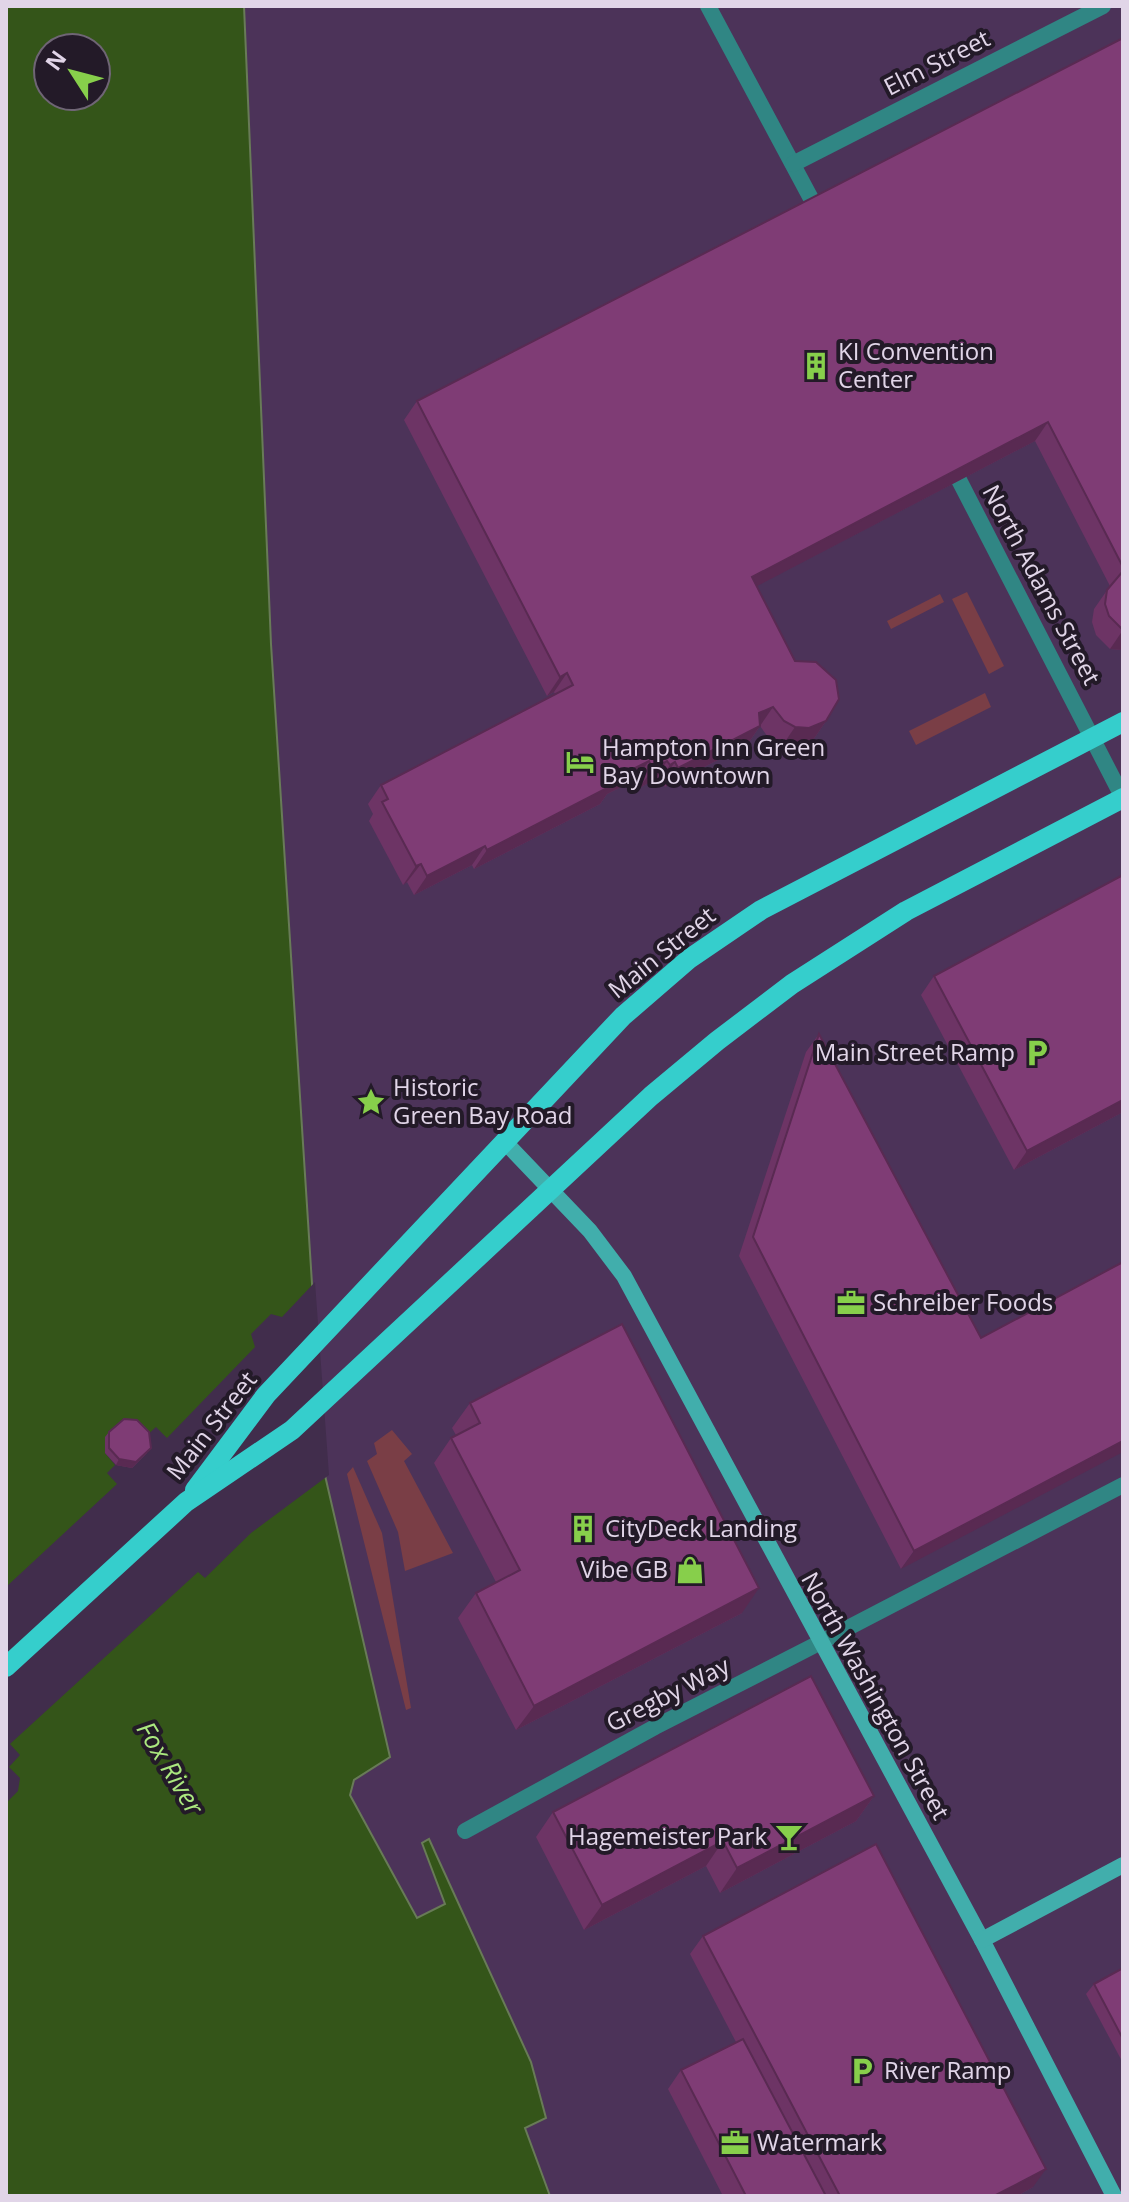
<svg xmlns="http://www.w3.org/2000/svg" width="1129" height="2202" font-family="'Open Sans',sans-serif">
	<rect width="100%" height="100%" fill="#412d4c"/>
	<path fill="#4c3359" d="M244 6H1123V2196H550L525 2128 546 2117 423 1843 445 1904 417 1918 350 1795 354 1780 337 1538 324 1471 271 644Z"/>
	<g fill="#7a3e46">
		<path d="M967 592 1004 666 989 674 952 599Z"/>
		<path d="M940 594 944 602 891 629 887 621Z"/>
		<path d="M985 693 991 707 916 745 909 731Z"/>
		<path d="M392 1430 412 1454 404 1461 453 1553 405 1571 398 1532 367 1461 377 1454 374 1443Z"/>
		<path d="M353 1467 382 1533 411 1708 406 1710 347 1474Z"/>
	</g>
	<path fill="#345519" stroke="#687b57" stroke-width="2" fill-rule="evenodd" d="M6 6H244L271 644 324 1471 390 1757 354 1780 350 1795 417 1918 445 1904 422 1843 429 1839 531 2062 546 2118 525 2128 550 2196H6ZM48 48H96V96H48Z"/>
	<path fill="#412d4c" d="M315 1282 329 1475 251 1533 205 1578 198 1572 10 1744 20 1755 9 1767 20 1778 18 1791 6 1803V1587L117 1484 107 1473 115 1465 105 1453 145 1437 156 1427 167 1438 255 1347 251 1334 271 1314 282 1317Z"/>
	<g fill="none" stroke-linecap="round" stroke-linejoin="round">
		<path stroke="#308684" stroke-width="16" d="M819 1643 1123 1485"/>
		<g stroke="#308684" stroke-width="16">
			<path d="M708 6 815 206"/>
			<path d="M793 164 1103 6"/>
			<path d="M959 480 1123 798"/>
			<path d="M465 1831 655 1727 819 1643"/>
		</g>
		<g stroke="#41aeac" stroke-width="16">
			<path d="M504 1141 590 1231 624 1276 982 1940 1114 2196"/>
			<path d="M982 1940 1123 1865"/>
		</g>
		<g stroke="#35cecc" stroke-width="20">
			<path d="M195 1490 266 1395 623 1016 689 959 761 910 1123 722"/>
			<path d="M6 1667 186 1502 292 1430 651 1096 717 1041 792 984 906 911 1123 798"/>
		</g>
	</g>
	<g fill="#6d3465">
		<path d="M1123 38V650L1110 649 1096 635 1092 622 1094 609 1110 586 1035 441 756 586 826 721 813 740 796 747 782 746 770 740 760 726 747 745 665 787 662 781 657 784 654 780 639 788 635 780 607 794 600 804 474 869 472 865 414 895 407 882 403 885 369 821 373 814 368 804 381 785 555 694 554 692 547 696 404 420 417 401Z"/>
		<path d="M934 976 1123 1112 1014 1170 921 995Z"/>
		<path d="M819 1034 981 1338 1123 1262 901 1569 739 1256 806 1052Z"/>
		<path d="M470 1403 742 1613 516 1730 458 1618 476 1593 496 1582 434 1463 451 1438 456 1435 452 1428Z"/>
		<path d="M109 1432 147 1453 132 1468 116 1465 105 1453V1437Z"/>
		<path d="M874 1796 856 1821 720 1893 706 1866 584 1930 536 1837 553 1812Z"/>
		<path d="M703 1936 1033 2187 1017 2196H723L668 2089 681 2070 736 2042 690 1954Z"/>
		<path d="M1123 1968V2063L1086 1994 1094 1984Z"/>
	</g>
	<g fill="#592a52">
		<path d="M1048 422 1035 441 738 596 752 577Z"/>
		<path d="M1123 630V650L1110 649Z"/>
		<path d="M567 673 554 692 547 696 560 677Z"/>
		<path d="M773 707 760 726 759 713Z"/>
		<path d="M826 721 813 740 796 747 782 746 795 727Z"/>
		<path d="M760 726 747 745 665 787 678 768Z"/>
		<path d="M649 761 635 780 607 794 600 804 474 869 487 850 611 780Z"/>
		<path d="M667 761 654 780 639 788 653 769Z"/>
		<path d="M675 762 662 781 657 784 670 765Z"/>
		<path d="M485 846 472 865 414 895 427 876Z"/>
		<path d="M421 864 407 882 403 885 416 866Z"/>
		<path d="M1123 1100V1112L1014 1170 1027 1151Z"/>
		<path d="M1123 1441V1452L901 1569 914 1551Z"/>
		<path d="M151 1448 132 1468 116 1465 119 1459Z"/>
		<path d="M759 1588 742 1613 516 1730 534 1706Z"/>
		<path d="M874 1796 856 1821 720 1893 737 1868Z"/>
		<path d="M723 1841 706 1866 584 1930 602 1905Z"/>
		<path d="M1046 2169 1033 2187 1017 2196H994Z"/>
	</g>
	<g fill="#7f3c75" stroke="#592a52" stroke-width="2">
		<path d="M1123 38V567L1048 422 752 577 795 661 816 662 836 680 839 699 826 721 809 728 795 727 784 721 773 707 759 713 760 726 678 768 675 762 670 765 667 761 653 769 649 761 611 780 613 785 487 850 485 846 427 876 421 864 416 866 382 802 388 799 381 785 573 685 567 673 560 677 417 401Z"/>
		<path d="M1123 571V630L1109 616 1105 604 1107 590Z"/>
		<path d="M1123 875V1100L1027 1151 934 976Z"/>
		<path d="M819 1034 981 1338 1123 1262V1441L914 1551 753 1237Z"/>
		<path d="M622 1324 759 1588 534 1706 476 1593 520 1570 451 1438 480 1423 470 1403Z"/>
		<path d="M124 1419 137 1420 149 1432 151 1448 136 1462 119 1459 109 1448V1432Z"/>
		<path d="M811 1676 874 1796 737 1868 723 1841 602 1905 553 1812Z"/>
		<path d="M876 1844 1046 2169 994 2196H840L703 1936Z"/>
		<path d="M1123 1968V2039L1094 1984Z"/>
		<path d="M743 2039 826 2196H746L681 2070Z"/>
	</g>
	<defs>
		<symbol id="building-bare" viewBox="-9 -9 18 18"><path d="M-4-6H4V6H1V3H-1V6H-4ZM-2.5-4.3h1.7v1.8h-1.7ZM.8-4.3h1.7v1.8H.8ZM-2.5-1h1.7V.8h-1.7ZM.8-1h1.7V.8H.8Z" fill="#87cf4b" stroke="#231a28" stroke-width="2.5" paint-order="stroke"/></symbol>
		<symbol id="hotel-bare" viewBox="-9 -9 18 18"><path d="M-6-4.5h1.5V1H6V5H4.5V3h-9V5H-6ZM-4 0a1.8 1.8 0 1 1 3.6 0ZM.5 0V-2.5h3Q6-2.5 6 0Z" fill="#87cf4b" stroke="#231a28" stroke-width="2.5" paint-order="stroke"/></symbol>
		<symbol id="parking-bare" viewBox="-9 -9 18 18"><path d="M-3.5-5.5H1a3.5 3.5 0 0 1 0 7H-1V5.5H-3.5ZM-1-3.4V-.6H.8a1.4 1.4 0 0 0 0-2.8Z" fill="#87cf4b" stroke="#231a28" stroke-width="2.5" paint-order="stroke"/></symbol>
		<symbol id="sight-bare" viewBox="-9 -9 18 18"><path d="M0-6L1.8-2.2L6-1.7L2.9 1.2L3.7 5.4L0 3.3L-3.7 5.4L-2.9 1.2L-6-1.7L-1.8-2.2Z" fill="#87cf4b" stroke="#231a28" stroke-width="2.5" paint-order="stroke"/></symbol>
		<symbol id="office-bare" viewBox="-9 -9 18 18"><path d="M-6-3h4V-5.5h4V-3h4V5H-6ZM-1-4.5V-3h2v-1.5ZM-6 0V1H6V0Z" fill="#87cf4b" stroke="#231a28" stroke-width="2.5" paint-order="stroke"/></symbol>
		<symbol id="shop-bare" viewBox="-9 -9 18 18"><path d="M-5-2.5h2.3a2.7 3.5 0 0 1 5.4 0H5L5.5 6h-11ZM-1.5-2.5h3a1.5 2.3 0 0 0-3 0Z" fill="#87cf4b" stroke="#231a28" stroke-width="2.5" paint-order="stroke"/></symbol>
		<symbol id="bar-bare" viewBox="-9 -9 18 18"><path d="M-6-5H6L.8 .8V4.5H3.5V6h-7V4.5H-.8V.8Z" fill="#87cf4b" stroke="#231a28" stroke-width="2.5" paint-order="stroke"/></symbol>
	</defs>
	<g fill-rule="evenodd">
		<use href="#building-bare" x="796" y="346" width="40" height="40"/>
		<use href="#hotel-bare" x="560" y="742" width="40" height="40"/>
		<use href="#parking-bare" x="1017" y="1033" width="40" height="40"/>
		<use href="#sight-bare" x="351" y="1082" width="40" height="40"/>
		<use href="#office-bare" x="831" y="1283" width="40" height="40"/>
		<use href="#building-bare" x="563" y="1509" width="40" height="40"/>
		<use href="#shop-bare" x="670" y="1550" width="40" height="40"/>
		<use href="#bar-bare" x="769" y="1817" width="40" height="40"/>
		<use href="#parking-bare" x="842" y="2051" width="40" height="40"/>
		<use href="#office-bare" x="715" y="2123" width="40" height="40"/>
	</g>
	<g text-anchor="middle" stroke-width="8" stroke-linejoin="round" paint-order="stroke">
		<g font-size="24" fill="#e1d5e8" stroke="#231a28">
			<text transform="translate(937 63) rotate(-27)" y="8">Elm Street</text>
			<text transform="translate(1041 585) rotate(62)" y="8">North Adams Street</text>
			<text transform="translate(662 953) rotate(-39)" y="8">Main Street</text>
			<text transform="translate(212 1426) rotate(-52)" y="8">Main Street</text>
			<text transform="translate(668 1695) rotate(-27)" y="8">Gregby Way</text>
			<text transform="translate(875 1696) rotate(61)" y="8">North Washington Street</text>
		</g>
		<g font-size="24" fill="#e1d5e8" stroke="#231a28" text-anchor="start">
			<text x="838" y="360">KI Convention<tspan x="838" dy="28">Center</tspan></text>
			<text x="602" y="756">Hampton Inn Green<tspan x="602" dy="28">Bay Downtown</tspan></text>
			<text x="1015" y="1061" text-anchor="end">Main Street Ramp</text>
			<text x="393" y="1096">Historic<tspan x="393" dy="28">Green Bay Road</tspan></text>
			<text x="873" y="1311">Schreiber Foods</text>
			<text x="605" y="1537">CityDeck Landing</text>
			<text x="668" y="1578" text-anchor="end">Vibe GB</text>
			<text x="767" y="1845" text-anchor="end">Hagemeister Park</text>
			<text x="884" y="2079">River Ramp</text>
			<text x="757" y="2151">Watermark</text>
		</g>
		<g font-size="26" font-style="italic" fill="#abe87f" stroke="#231a28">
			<text transform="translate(170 1768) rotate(59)" y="9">Fox River</text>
		</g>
	</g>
	<rect width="1129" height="2202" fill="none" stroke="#e1d5e8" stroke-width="16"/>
	<g transform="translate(72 72) rotate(306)"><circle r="38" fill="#231a28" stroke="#6f6575" stroke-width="2"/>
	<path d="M0-6L14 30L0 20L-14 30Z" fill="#87cf4b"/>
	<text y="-12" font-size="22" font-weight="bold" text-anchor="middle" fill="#e1d5e8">N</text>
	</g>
</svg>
